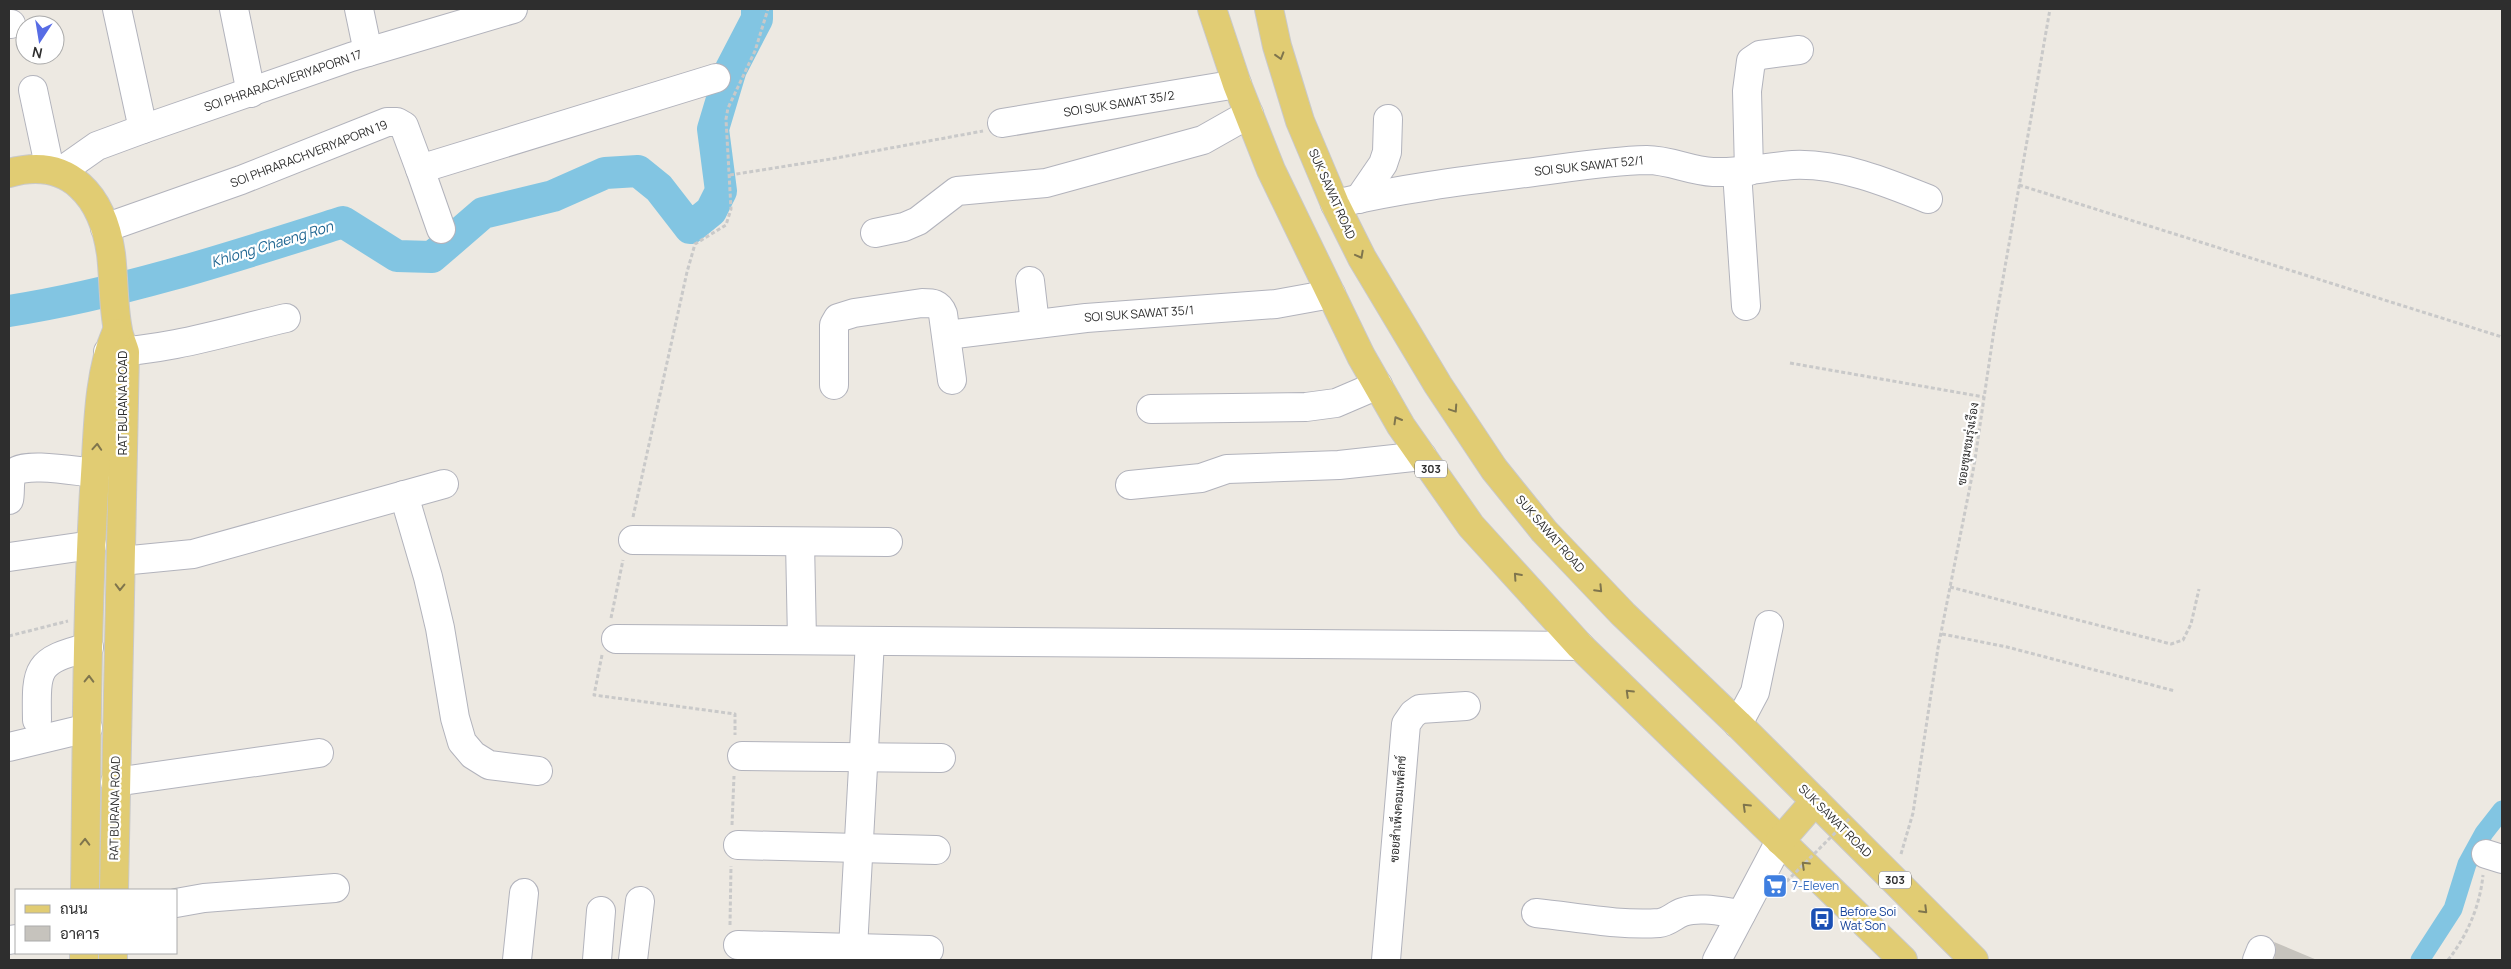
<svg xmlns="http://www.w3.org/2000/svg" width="2511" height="969" font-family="Manrope,Sarabun,sans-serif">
	<rect width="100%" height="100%" fill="#ede9e2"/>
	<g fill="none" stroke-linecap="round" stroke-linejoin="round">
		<path stroke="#82c5e2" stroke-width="19" d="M2420 960 2453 909 2467 864 2484 833 2502 810"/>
		<path stroke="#82c5e2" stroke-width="32" d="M9 311C123 293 233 257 343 222L397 256 432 257 483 213 553 196 605 173 638 171 659 188 690 228 711 211 721 191 713 129 731 69 757 19V9"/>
	</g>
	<path fill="#c6c3bd" d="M2274 942 2317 960H2274L2276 948Z"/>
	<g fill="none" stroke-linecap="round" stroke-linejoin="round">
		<defs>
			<g id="minor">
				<path d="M117 9 143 129"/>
				<path d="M234 9 251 93"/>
				<path d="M359 9 368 52"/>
				<path d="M9 24H11"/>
				<path d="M33 90 50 170"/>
				<path d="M1002 123 1237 84"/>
				<path d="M420 169 441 229"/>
				<path d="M1749 171 1747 91 1751 61 1760 55 1799 50"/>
				<path d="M60 172 97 146 143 129 351 57 513 9"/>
				<path d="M1737 172 1746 306"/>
				<path d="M1359 199 1383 164 1387 152 1388 119"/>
				<path d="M1335 204C1398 189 1462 181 1526 173 1566 168 1606 161 1647 160 1670 160 1690 171 1713 172 1740 173 1766 167 1793 165 1839 163 1886 182 1928 199"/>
				<path d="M105 228 241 180 387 122H397L404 126 420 169 716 78"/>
				<path d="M875 233 904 227 918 221 957 191 1046 183 1203 140 1249 114"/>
				<path d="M1030 281 1035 324"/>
				<path d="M947 335 1086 318 1276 304 1331 294"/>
				<path d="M108 352C166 351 229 331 286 318"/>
				<path d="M834 385V325L838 318 854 313 922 303C933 303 939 303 943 314L952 380"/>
				<path d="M1151 409 1306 407 1336 403 1378 385"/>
				<path d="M1130 485 1201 478 1227 469 1339 465 1422 456"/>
				<path d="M404 495 428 577 440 628 455 718 462 742 473 755 489 765 538 771"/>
				<path d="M9 500C11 491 8 480 14 473 23 461 80 472 96 473"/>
				<path d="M633 540 888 542"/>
				<path d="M800 542 802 640"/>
				<path d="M9 557 92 545"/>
				<path d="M121 561 193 554 444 484"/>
				<path d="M616 639 1580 646"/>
				<path d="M37 720C36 667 36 661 89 647"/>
				<path d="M1738 724 1755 692 1769 625"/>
				<path d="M9 747 88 728"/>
				<path d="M742 756 941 758"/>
				<path d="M115 782 319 753"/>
				<path d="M738 845 936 850"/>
				<path d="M2486 854 2502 859"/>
				<path d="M176 903 204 898 335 888"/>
				<path d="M1536 913C1576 917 1619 926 1659 923 1669 922 1674 915 1683 912 1700 906 1724 912 1741 914"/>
				<path d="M9 940 16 939"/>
				<path d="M738 945 929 950"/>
				<path d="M853 948 870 641"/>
				<path d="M517 960 524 893"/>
				<path d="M597 960 601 911"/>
				<path d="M633 960 640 901"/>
				<path d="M1386 960 1406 724 1413 714 1420 709 1466 706"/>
				<path d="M1717 960 1780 841"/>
				<path d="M2257 960 2261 950"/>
			</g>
			<g id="major">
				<path d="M1212 9 1237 84 1271 170 1361 356 1401 426 1471 526 1580 646 1903 960"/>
				<path d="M1269 9 1277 46 1300 121 1335 204 1362 258 1438 385 1494 469 1544 531 1623 614 1738 724 1974 960"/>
				<path d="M9 173C70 156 103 197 111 254 114 279 113 305 118 330 119 337 123 345 125 352L114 890"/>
				<path d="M1780 841 1815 801"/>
				<path d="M85 890C87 752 86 613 95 475 98 430 98 374 116 333"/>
				<path d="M84 960V953"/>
				<path d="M113 960V953"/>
			</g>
		</defs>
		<use href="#minor" stroke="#b2b3bc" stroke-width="30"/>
		<use href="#major" stroke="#c9c9c9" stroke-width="30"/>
		<g stroke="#c9c9c9" stroke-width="3" stroke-dasharray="4 2.5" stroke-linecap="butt">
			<path d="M730 175 831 159 983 131"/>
			<path d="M2019 185 2502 337"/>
			<path d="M1790 363 1984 397"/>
			<path d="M633 517 687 272 695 244 726 225 731 209 726 119 728 108 755 51 768 9"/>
			<path d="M1950 587 2171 644 2183 640 2191 624 2199 589"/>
			<path d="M611 618 623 560"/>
			<path d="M1942 634 2007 647 2175 691"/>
			<path d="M9 636 68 621"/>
			<path d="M602 655 594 695 735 714V735"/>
			<path d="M732 825 734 776"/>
			<path d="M1901 854 1913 813 1938 648 1974 466 1994 330 2050 9"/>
			<path d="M730 925 731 866"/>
			<path d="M2448 960C2467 936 2480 906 2483 875"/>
		</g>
		<use href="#minor" stroke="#fff" stroke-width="28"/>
		<use href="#major" stroke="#e1cc73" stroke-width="28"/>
		<path stroke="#c9c9c9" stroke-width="3" stroke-dasharray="4 2.5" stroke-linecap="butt" d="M1782 886 1851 817"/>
	</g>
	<defs><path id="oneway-chevron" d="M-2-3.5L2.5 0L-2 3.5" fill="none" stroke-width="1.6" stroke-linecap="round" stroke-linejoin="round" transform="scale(1.25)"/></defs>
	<g stroke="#7f754d">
		<use href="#oneway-chevron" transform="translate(1280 56) rotate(73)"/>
		<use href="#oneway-chevron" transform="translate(1360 255) rotate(62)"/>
		<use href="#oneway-chevron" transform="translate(1454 409) rotate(56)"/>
		<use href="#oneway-chevron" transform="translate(1397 420) rotate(-120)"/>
		<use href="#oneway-chevron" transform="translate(97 447) rotate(-86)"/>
		<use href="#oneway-chevron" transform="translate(1517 576) rotate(-132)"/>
		<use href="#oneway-chevron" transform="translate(120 587) rotate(91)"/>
		<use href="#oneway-chevron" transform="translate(1599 589) rotate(46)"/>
		<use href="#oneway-chevron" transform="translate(89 679) rotate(-89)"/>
		<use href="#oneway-chevron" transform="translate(1629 693) rotate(-136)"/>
		<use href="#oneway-chevron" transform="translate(1746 807) rotate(-136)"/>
		<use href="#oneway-chevron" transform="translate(85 842) rotate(-89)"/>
		<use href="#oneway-chevron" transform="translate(1805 865) rotate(-136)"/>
		<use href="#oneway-chevron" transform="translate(1924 910) rotate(45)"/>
	</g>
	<defs>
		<symbol id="supermarket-square" viewBox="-11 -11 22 22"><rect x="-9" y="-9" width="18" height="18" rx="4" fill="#3f7fe0" stroke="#fff"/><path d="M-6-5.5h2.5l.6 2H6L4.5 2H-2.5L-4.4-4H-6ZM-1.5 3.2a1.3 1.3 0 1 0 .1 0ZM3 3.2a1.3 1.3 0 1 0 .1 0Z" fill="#fff"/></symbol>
		<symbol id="bus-square" viewBox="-11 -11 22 22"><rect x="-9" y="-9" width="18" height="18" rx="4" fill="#1a4fb4" stroke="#fff"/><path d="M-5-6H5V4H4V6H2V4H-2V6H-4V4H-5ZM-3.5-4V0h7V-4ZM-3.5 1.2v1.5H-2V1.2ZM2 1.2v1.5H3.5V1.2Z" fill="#fff"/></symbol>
	</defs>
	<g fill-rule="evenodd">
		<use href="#supermarket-square" x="1761" y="872" width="28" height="28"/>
		<use href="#bus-square" x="1808" y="905" width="28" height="28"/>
	</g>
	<g text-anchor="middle" stroke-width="4.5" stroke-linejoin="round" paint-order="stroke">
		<g fill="#fff" stroke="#6d6d6d" stroke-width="1">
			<rect x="1415" y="460.5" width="32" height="17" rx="4"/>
			<rect x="1879" y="871.5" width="32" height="17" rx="4"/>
		</g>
		<g font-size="11" font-weight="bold" fill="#2e2e2e">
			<text x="1431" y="473">303</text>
			<text x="1895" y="884">303</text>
		</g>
		<g font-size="12" fill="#2e2e2e" stroke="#fff">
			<text transform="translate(283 81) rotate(-19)" y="4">SOI PHRARACHVERIYAPORN 17</text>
			<text transform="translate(1119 104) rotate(-9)" y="4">SOI SUK SAWAT 35/2</text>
			<text transform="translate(309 154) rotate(-21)" y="4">SOI PHRARACHVERIYAPORN 19</text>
			<text transform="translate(1589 166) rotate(-6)" y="4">SOI SUK SAWAT 52/1</text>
			<text transform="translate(1332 194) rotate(66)" y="4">SUK SAWAT ROAD</text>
			<text transform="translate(1139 314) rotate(-4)" y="4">SOI SUK SAWAT 35/1</text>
			<text transform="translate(123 403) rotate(-90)" y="4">RAT BURANA ROAD</text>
			<text transform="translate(1968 444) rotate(-81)" y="4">ซอยชุมชมรุ่งเรือง</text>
			<text transform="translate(1550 534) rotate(49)" y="4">SUK SAWAT ROAD</text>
			<text transform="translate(115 808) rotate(-89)" y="4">RAT BURANA ROAD</text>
			<text transform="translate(1398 809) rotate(-86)" y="4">ซอยสำเพ็งคอมเพล็กซ์</text>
			<text transform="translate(1835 821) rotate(45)" y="4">SUK SAWAT ROAD</text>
		</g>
		<g font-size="12" fill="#366cbe" stroke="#fff" text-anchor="start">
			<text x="1792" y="890">7-Eleven</text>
		</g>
		<g font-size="12" fill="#164399" stroke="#fff" text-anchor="start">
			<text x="1840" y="916">Before Soi<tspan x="1840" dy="14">Wat Son</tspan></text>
		</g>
		<g font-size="14" font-style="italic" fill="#1e6591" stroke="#fff">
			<text transform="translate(272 244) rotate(-17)" y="5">Khlong Chaeng Ron</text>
		</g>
	</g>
	<rect width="2511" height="969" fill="none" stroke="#2e2e2e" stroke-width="20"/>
	<rect x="15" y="889" width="162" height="65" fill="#ffffff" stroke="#ababab"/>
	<rect x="25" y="905" width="25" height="8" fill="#e1cc73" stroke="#ababab"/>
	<text x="60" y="914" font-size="15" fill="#2e2e2e">ถนน</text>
	<rect x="25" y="926" width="25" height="15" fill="#c6c3bd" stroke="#ababab"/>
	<text x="60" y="939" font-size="15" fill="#2e2e2e">อาคาร</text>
	<g transform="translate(40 40) rotate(192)"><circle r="24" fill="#ffffff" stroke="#ababab"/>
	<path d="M0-4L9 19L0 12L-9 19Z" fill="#576ce5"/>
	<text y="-8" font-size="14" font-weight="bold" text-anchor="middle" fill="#2e2e2e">N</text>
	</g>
</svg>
